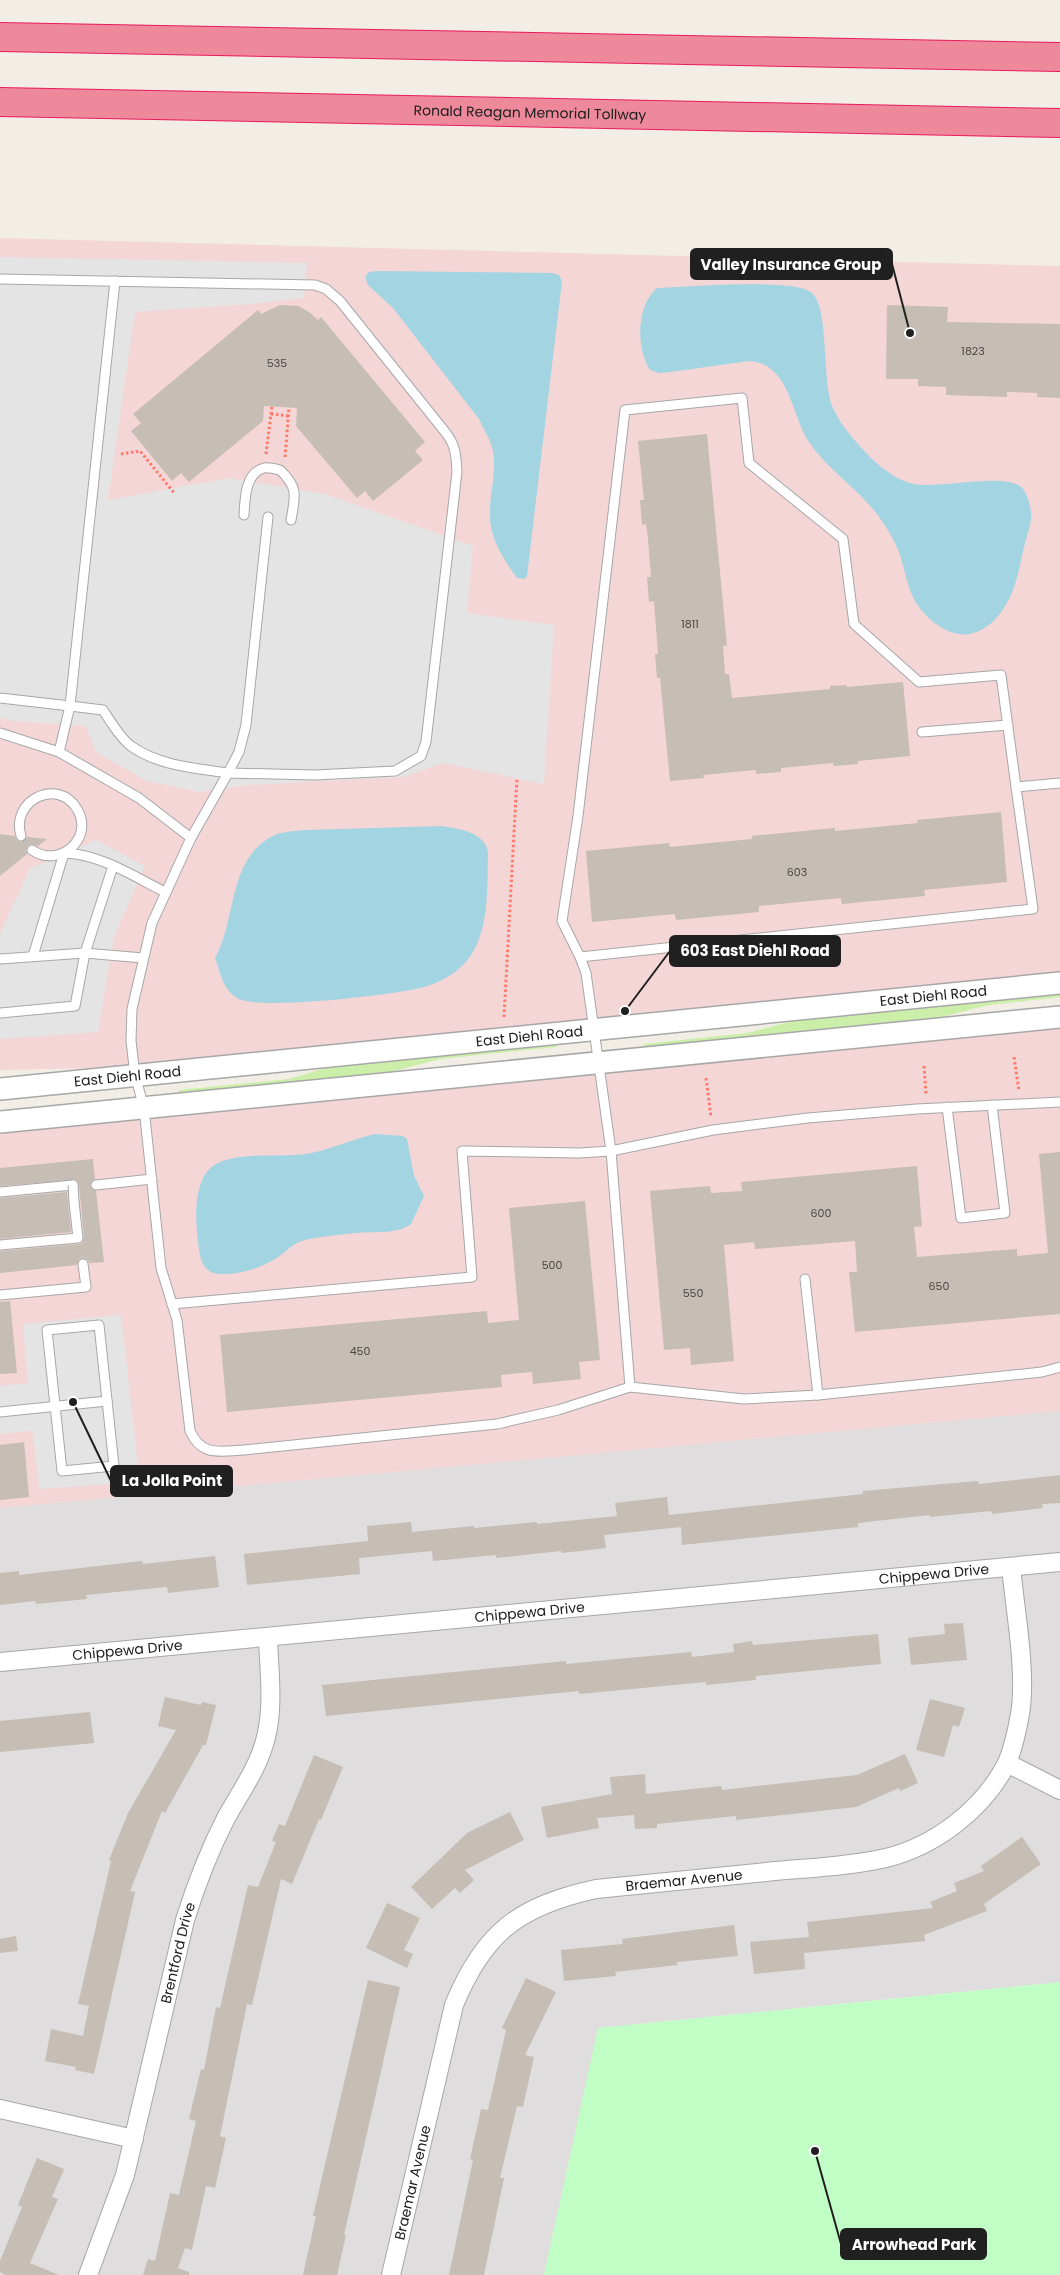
<svg xmlns="http://www.w3.org/2000/svg" width="1060" height="2275" font-family="Poppins,sans-serif">
	<rect width="100%" height="100%" fill="#f2eee6"/>
	<path fill="#dfdddd" d="M1060 1411V1982L599 2028 544 2275H0V1508Z"/>
	<g fill="#f3d6d5">
		<path d="M0 238 1060 266V972L96 1068 0 1070Z"/>
		<path d="M1060 1027V1411L0 1508V1132Z"/>
	</g>
	<g fill="#cbefa9">
		<path d="M1060 992V997L989 1005 925 1021 643 1048 644 1044 747 1033 808 1017Z"/>
		<path d="M556 1042 557 1047 440 1059 380 1075 179 1095V1090L289 1079 339 1064Z"/>
	</g>
	<path fill="#c1fec6" d="M1060 1982V2275H544L598 2028Z"/>
	<g fill="#e4e4e4">
		<path d="M0 257 307 263 304 298 251 304 135 312 108 500 229 478 325 494 473 546 467 613 554 625 544 784 443 763 404 777 247 785 199 792 147 781 96 752 86 726 14 721 0 718Z"/>
		<path d="M96 840 145 866 114 937 98 1032 0 1039V934L30 868Z"/>
		<path d="M121 1315 140 1482 39 1489 33 1431 0 1434V1386L28 1383 23 1324Z"/>
	</g>
	<g fill="#a3d4e2">
		<path d="M377 271 552 273 559 275 562 281 527 576 524 579 517 578C507 564 494 545 491 527 486 501 499 473 492 447 489 437 483 428 479 419L393 308 368 285 365 277 369 272Z"/>
		<path d="M715 285C734 285 800 281 812 293 830 311 821 380 833 408 841 427 858 444 872 459 883 469 898 481 914 484 940 489 1003 472 1021 487 1024 489 1027 496 1028 499 1030 506 1032 512 1031 519 1030 527 1027 535 1025 543 1021 559 1018 579 1011 595 1003 612 990 630 970 634 946 638 921 615 912 595 906 581 904 566 899 552 893 538 886 526 877 514 857 488 827 469 809 442 791 415 790 363 749 361L671 372 659 373 650 370C636 348 636 306 657 288Z"/>
		<path d="M442 826C459 829 485 832 488 852 487 888 490 934 466 962 455 974 439 983 424 987 396 995 262 1010 239 999 223 991 221 974 215 958 237 920 227 859 273 836 283 831 296 831 307 830Z"/>
		<path d="M375 1134 403 1136 407 1139 414 1176 424 1196 411 1224C396 1235 374 1231 356 1233 342 1234 328 1236 315 1238 290 1242 293 1248 275 1259 261 1268 238 1275 221 1274 202 1274 200 1258 198 1242 195 1221 193 1176 216 1164 242 1151 278 1158 306 1154 330 1150 352 1139 375 1134Z"/>
	</g>
	<g fill="#c6bdb5">
		<path d="M280 305 298 306 309 312 318 320 321 317 425 442 415 451 423 460 373 501 365 491 357 498 296 426 297 408 264 406 263 421 189 482 181 473 172 481 131 431 141 423 133 414 258 310 261 314Z"/>
		<path d="M887 305 948 307 947 322 1060 324V398L1037 397V393L1007 392V397L946 395V387L918 386V379H886Z"/>
		<path d="M707 434 727 646H723L725 674H729L732 698 830 689V686L846 685 847 687 903 682 910 756 858 761V764L834 766 833 763 781 768V772L756 774V770L703 775 704 778 670 781 660 678H657L655 654H658L654 601 649 602 647 577H651L648 539 646 524 642 525 640 500H644L638 441Z"/>
		<path d="M1001 812 1007 882 924 890 925 896 842 904 841 898 759 906V912L676 920 675 914 592 922 586 851 669 843 670 847 720 842 752 839V836L835 828V831L918 823 917 820Z"/>
		<path d="M0 834 15 836 16 840 21 842 27 837 47 839 38 846 32 844 28 845 26 850 27 854 0 876Z"/>
		<path d="M1060 1152V1314L855 1332 849 1272H857L855 1241 755 1249 754 1242 724 1245 734 1361 691 1365 690 1348 664 1350 650 1191 710 1186 711 1193 742 1191 741 1182 917 1166 922 1226 914 1227 917 1257 1017 1249V1256L1048 1253 1039 1154Z"/>
		<path d="M93 1159 95 1179 91 1182 90 1186 96 1191 104 1262 89 1263 88 1260 83 1258 79 1259 77 1265 0 1273V1251L79 1244 82 1243 84 1237 79 1185 76 1180 0 1186V1168Z"/>
		<path d="M67 1192 71 1232 0 1239V1198Z"/>
		<path d="M585 1201 600 1360 579 1362 581 1379 533 1384 532 1372 501 1375 502 1387 227 1412 220 1335 487 1311 488 1323 519 1320 509 1208Z"/>
		<path d="M10 1301 17 1373 0 1374V1302Z"/>
		<path d="M24 1442 29 1497 0 1500V1445Z"/>
		<path d="M1060 1475V1503L1042 1504 1043 1508 992 1514 991 1511 930 1517V1515L858 1523V1527L682 1545 681 1527 604 1535 606 1548 562 1553 561 1551 496 1558V1555L433 1561 432 1551 359 1558 360 1574 247 1585 244 1554 368 1541 367 1526 411 1522 412 1532 474 1526V1528L537 1522V1524L617 1516 615 1503 667 1497 669 1515 863 1494V1491L978 1481 979 1484Z"/>
		<path d="M215 1556 219 1587 168 1593 167 1587 86 1595 87 1599 36 1604 35 1601 0 1605V1573L19 1571V1575L142 1561 143 1564Z"/>
		<path d="M963 1623 967 1660 911 1665 908 1638 945 1634 944 1624Z"/>
		<path d="M878 1634 881 1664 756 1676V1680L706 1685V1682L579 1694V1691L326 1716 322 1685 566 1661V1664L691 1652 692 1657 734 1652 733 1644 752 1641 753 1645Z"/>
		<path d="M165 1697 201 1705 202 1702 216 1705 206 1745H203L165 1813 162 1811 130 1891 135 1892 94 2074 75 2070 76 2067 45 2061 51 2029 83 2036 89 2006 78 2004 111 1861 109 1860 128 1813 176 1730 158 1726Z"/>
		<path d="M930 1699 965 1708 959 1727 953 1725 944 1757 916 1750Z"/>
		<path d="M90 1712 94 1743 0 1752V1721Z"/>
		<path d="M905 1754 918 1783 900 1791 899 1788 856 1807 736 1820V1816L657 1824V1828L635 1829 634 1815 597 1818 599 1828 547 1838 541 1807 612 1794 610 1777 645 1774 646 1794 721 1786 722 1790 857 1775Z"/>
		<path d="M314 1755 343 1767 321 1820 319 1819 292 1884 281 1879 252 2005 247 2004 220 2136 226 2138 215 2188 206 2186 192 2250 185 2248 178 2268 189 2272V2275H143L148 2259 155 2261 170 2193 179 2195 196 2121 189 2119 201 2069 204 2070 216 2007 220 2008 248 1885 258 1887 276 1842 272 1841 279 1824 285 1826Z"/>
		<path d="M510 1812 524 1840 465 1870 474 1880 460 1893 455 1888 432 1909 411 1887 467 1833Z"/>
		<path d="M1022 1837 1041 1864 984 1904 987 1911 924 1935 925 1941 804 1953 805 1969 754 1974 750 1942 809 1937 807 1922 933 1908 930 1902 957 1891 954 1883 984 1871 981 1866Z"/>
		<path d="M387 1903 420 1918 404 1950 413 1954 407 1968 366 1948Z"/>
		<path d="M734 1925 738 1956 677 1962V1965L615 1972 616 1976 564 1981 561 1950 623 1944 622 1939Z"/>
		<path d="M16 1936 18 1951 0 1953V1939Z"/>
		<path d="M526 1978 556 1992 525 2055 534 2057 523 2107 517 2106 500 2178H504L484 2275H449L473 2160 470 2159 481 2109 488 2110 506 2030 502 2028Z"/>
		<path d="M368 1980 400 1987 344 2235H346L337 2275H303L316 2216H313Z"/>
		<path d="M37 2158 64 2169 52 2197 58 2199 30 2263 59 2275H6L0 2272V2261L22 2207 18 2205Z"/>
	</g>
	<g fill="none" stroke-linecap="round" stroke-linejoin="round">
		<defs>
			<g id="service">
				<path d="M0 279 315 285 326 289 340 301 446 433C456 446 456 456 457 472L426 742 421 756 395 771 315 775 228 773 191 838 152 923 132 1009 131 1041 135 1075 144 1108 161 1268 177 1320 190 1431C202 1457 219 1451 244 1450L497 1424 558 1410 630 1387"/>
				<path d="M115 281 70 706 103 710C111 722 120 738 131 746 159 766 195 768 228 773L239 752 246 725 268 517"/>
				<path d="M244 515C245 499 245 473 264 468 268 467 276 469 280 470 299 488 295 496 291 520"/>
				<path d="M0 698 70 706 59 752"/>
				<path d="M922 732 1008 725"/>
				<path d="M0 733 59 752 139 798 191 838"/>
				<path d="M1060 783 1016 787 1033 909 580 957 586 973 611 1151 630 1387 744 1399 818 1395 1042 1372 1060 1367"/>
				<path d="M21 836C10 800 58 777 77 809 95 838 59 869 32 850"/>
				<path d="M33 956 64 853C100 854 133 876 165 892"/>
				<path d="M580 957 562 921 578 816 625 410 742 398 749 463 843 539 854 624 919 682 1001 675 1016 787"/>
				<path d="M0 959 85 953 143 958"/>
				<path d="M0 1013 75 1006 85 953 113 866"/>
				<path d="M947 1107 961 1218 1005 1213 992 1105"/>
				<path d="M96 1185 152 1179"/>
				<path d="M0 1192 73 1185"/>
				<path d="M0 1245 78 1238 74 1202"/>
				<path d="M805 1279 818 1395"/>
				<path d="M0 1295 86 1287 83 1264"/>
				<path d="M172 1304 472 1277 462 1151 579 1153 611 1151 713 1130 808 1118 917 1109 1060 1102"/>
				<path d="M99 1325 114 1466 62 1471 47 1330Z"/>
				<path d="M0 1412 107 1401"/>
			</g>
			<g id="minor">
				<path id="s1" d="M0 1662 1060 1562"/>
				<path d="M1007 1763 1060 1790"/>
				<path d="M0 2109 134 2139"/>
				<path id="s2" d="M88 2275 125 2175 185 1920C196 1885 209 1851 226 1818 241 1791 259 1767 266 1737 274 1705 269 1671 268 1638"/>
				<path id="s3" d="M391 2275 454 2005C484 1932 519 1906 596 1889 652 1883 709 1878 766 1872 805 1868 847 1867 886 1858 935 1846 982 1810 1006 1765 1013 1750 1017 1731 1020 1714 1027 1673 1015 1610 1011 1567"/>
			</g>
			<g id="tertiary">
				<path id="s4" d="M0 1089 1060 983"/>
				<path d="M0 1122 1060 1017"/>
			</g>
			<g id="motorway">
				<path d="M0 37 1060 57"/>
				<path id="s5" d="M0 102 1060 123"/>
			</g>
		</defs>
		<use href="#service" stroke="#a7a7a7" stroke-width="11"/>
		<use href="#minor" stroke="#a7a7a7" stroke-width="20"/>
		<use href="#tertiary" stroke="#a7a7a7" stroke-width="24"/>
		<use href="#motorway" stroke="#e9195f" stroke-width="30"/>
		<g stroke="#ff7a6a" stroke-width="3" stroke-dasharray="2.5 2.5" stroke-linecap="butt">
			<path d="M271 414 289 416"/>
			<path d="M121 454 140 451 175 494"/>
			<path d="M266 454 272 406"/>
			<path d="M285 457 289 408"/>
			<path d="M504 1017 517 778"/>
			<path d="M1014 1057 1019 1091"/>
			<path d="M924 1066 926 1095"/>
			<path d="M706 1078 711 1117"/>
		</g>
		<use href="#service" stroke="#fff" stroke-width="9"/>
		<use href="#minor" stroke="#fff" stroke-width="18"/>
		<use href="#tertiary" stroke="#fff" stroke-width="21"/>
		<use href="#motorway" stroke="#ee899b" stroke-width="28"/>
		<defs>
			<path id="service-bridge" d="M73 1185 74 1202"/>
		</defs>
		<use href="#service-bridge" stroke="#a7a7a7" stroke-width="11" stroke-linecap="butt"/>
		<use href="#service-bridge" stroke="#fff" stroke-width="9"/>
	</g>
	<g text-anchor="middle" stroke-width="4.5" stroke-linejoin="round" paint-order="stroke">
		<g font-size="11" fill="#4a4745">
			<text x="973" y="355">1823</text>
			<text x="277" y="367">535</text>
			<text x="690" y="628">1811</text>
			<text x="797" y="876">603</text>
			<text x="821" y="1217">600</text>
			<text x="552" y="1269">500</text>
			<text x="939" y="1290">650</text>
			<text x="693" y="1297">550</text>
			<text x="360" y="1355">450</text>
		</g>
		<g font-size="14" fill="#202020" stroke="#fff">
			<text dy="5" stroke="none"><textPath href="#s5" startOffset="530">Ronald Reagan Memorial Tollway</textPath></text>
			<text dy="5" stroke="none"><textPath href="#s4" startOffset="938">East Diehl Road</textPath></text>
			<text dy="5" stroke="none"><textPath href="#s4" startOffset="532">East Diehl Road</textPath></text>
			<text dy="5" stroke="none"><textPath href="#s4" startOffset="128">East Diehl Road</textPath></text>
			<text dy="5" stroke="none"><textPath href="#s1" startOffset="938">Chippewa Drive</textPath></text>
			<text dy="5" stroke="none"><textPath href="#s1" startOffset="532">Chippewa Drive</textPath></text>
			<text dy="5" stroke="none"><textPath href="#s1" startOffset="128">Chippewa Drive</textPath></text>
			<text dy="5" stroke="none"><textPath href="#s3" startOffset="559">Braemar Avenue</textPath></text>
			<text dy="5" stroke="none"><textPath href="#s2" startOffset="335">Brentford Drive</textPath></text>
			<text dy="5" stroke="none"><textPath href="#s3" startOffset="95">Braemar Avenue</textPath></text>
		</g>
	</g>
	<path fill="none" stroke="#202020" stroke-width="2" d="M910 333L892 264M625 1011L670 951M73 1402L111 1481M815 2151L841 2244"/>
	<g fill="#202020" stroke="#fff" stroke-width="2">
		<circle cx="910" cy="333" r="5"/>
		<circle cx="625" cy="1011" r="5"/>
		<circle cx="73" cy="1402" r="5"/>
		<circle cx="815" cy="2151" r="5"/>
	</g>
	<g fill="#202020" stroke="#202020" stroke-width="2">
		<rect x="691" y="249" width="201" height="30" rx="5"/>
		<rect x="670" y="936" width="170" height="30" rx="5"/>
		<rect x="111" y="1466" width="121" height="30" rx="5"/>
		<rect x="841" y="2229" width="145" height="30" rx="5"/>
	</g>
	<g font-size="15" text-anchor="middle" font-weight="bold" fill="#fff">
		<text x="791" y="270">Valley Insurance Group</text>
		<text x="755" y="956">603 East Diehl Road</text>
		<text x="172" y="1486">La Jolla Point</text>
		<text x="914" y="2250">Arrowhead Park</text>
	</g>
</svg>
